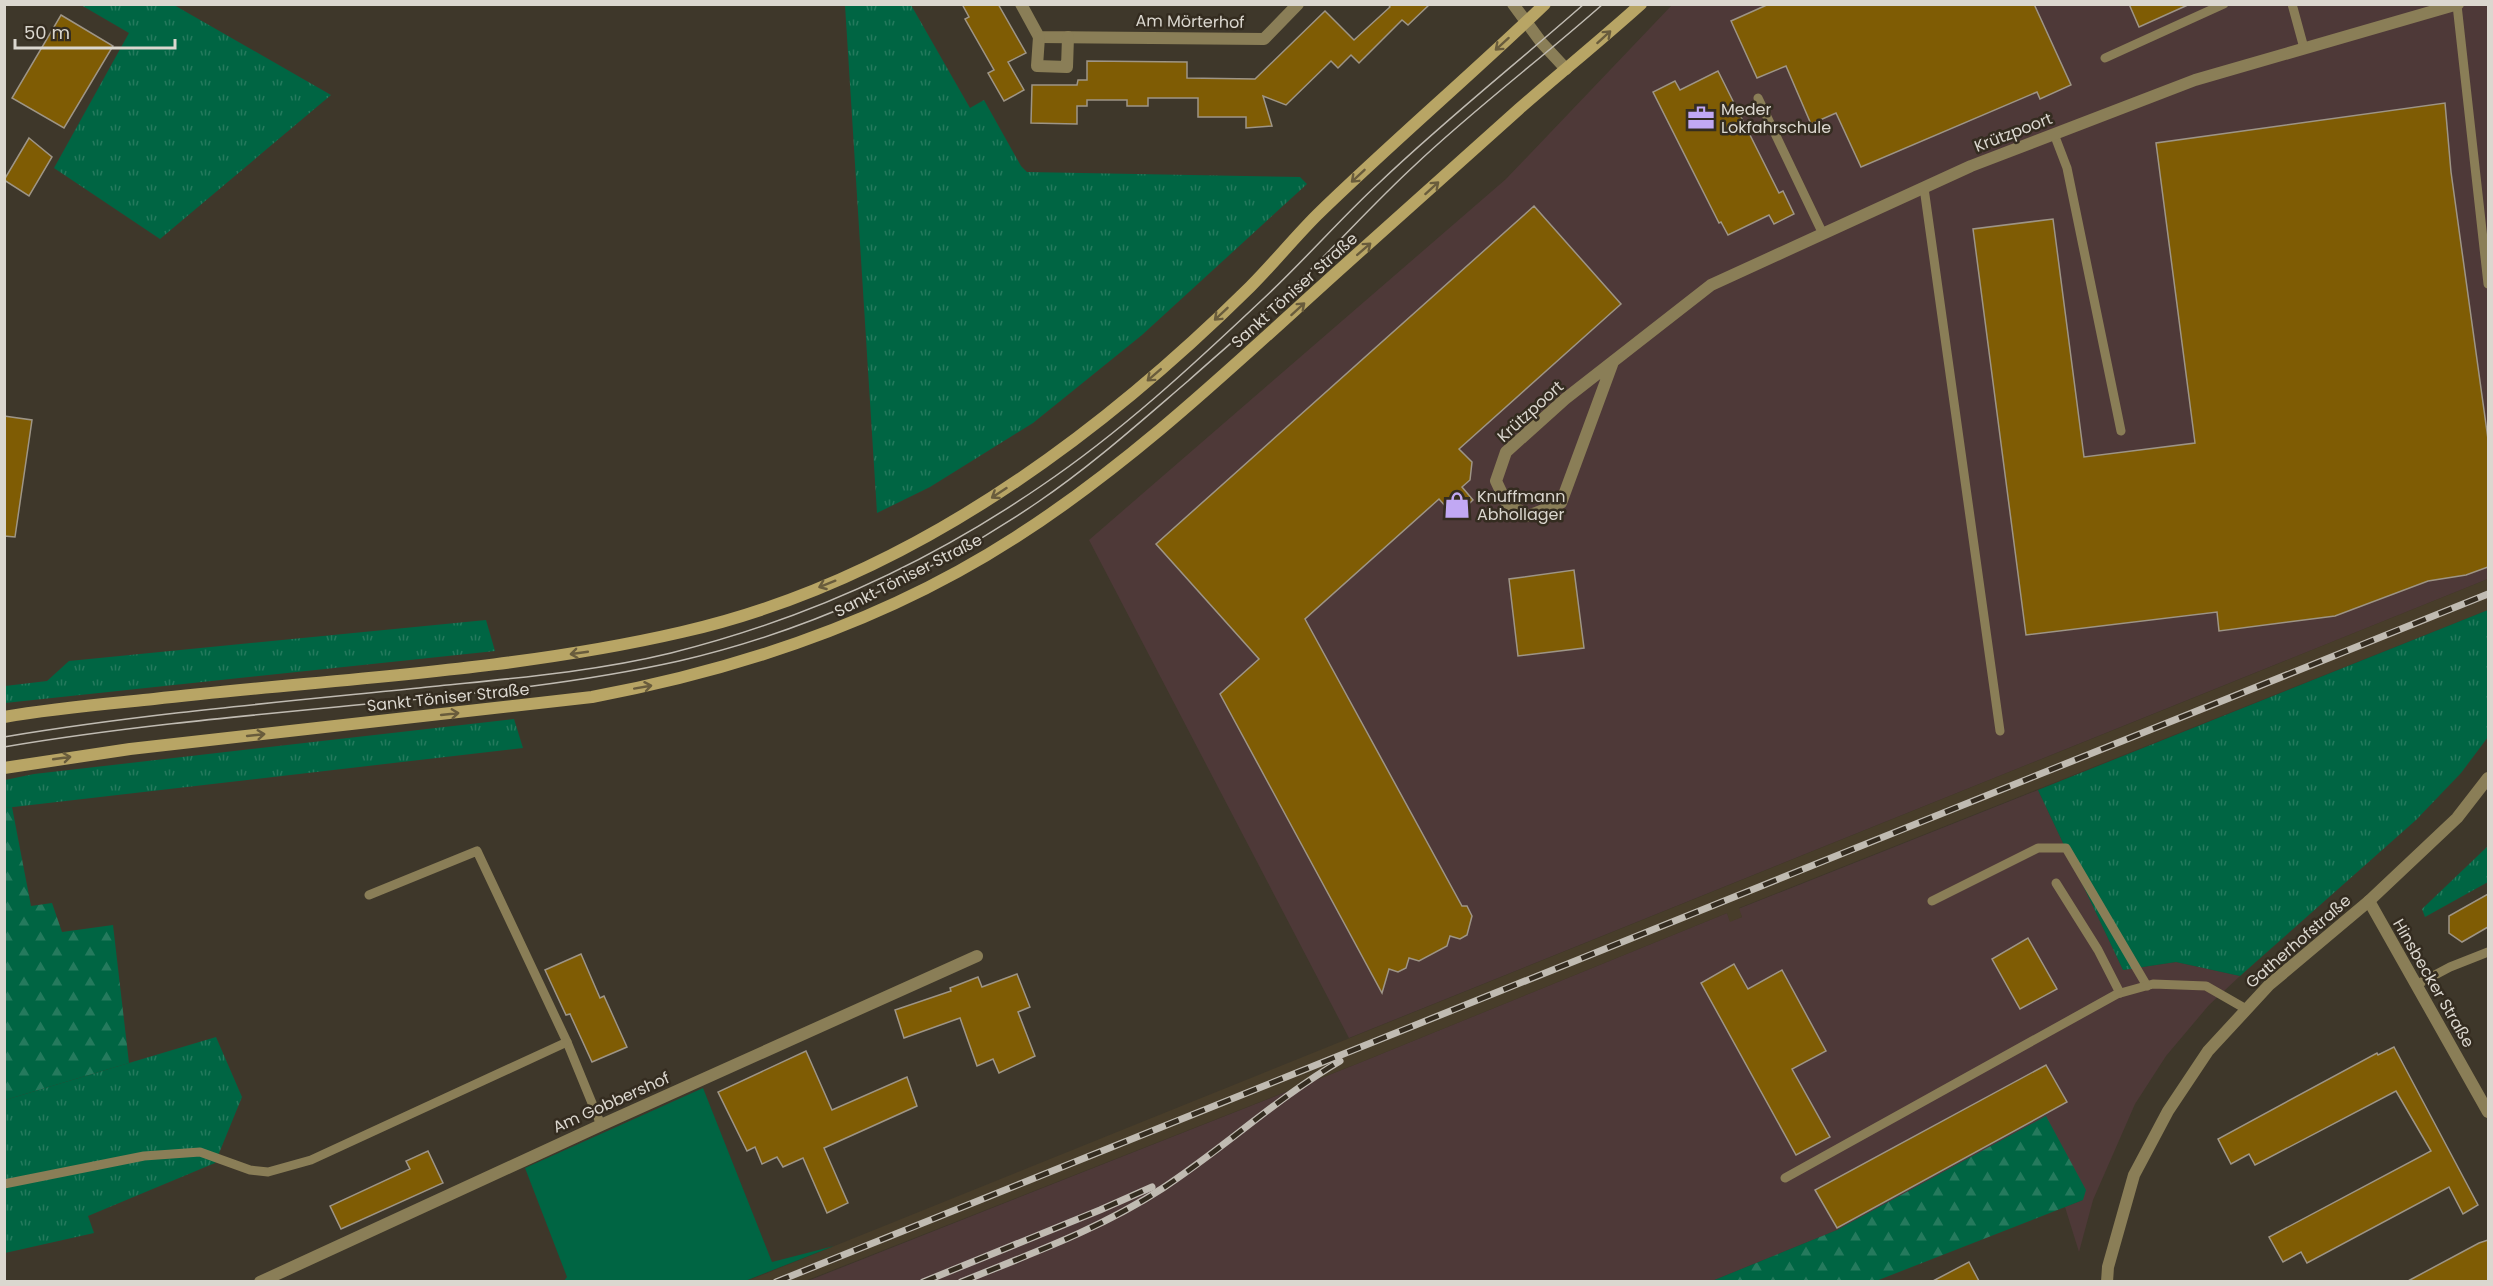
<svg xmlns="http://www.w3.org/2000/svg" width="2493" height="1286" font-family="Poppins,sans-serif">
	<defs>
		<pattern id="grass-tufts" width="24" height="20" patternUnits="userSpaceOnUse" patternTransform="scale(1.5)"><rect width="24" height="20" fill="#006543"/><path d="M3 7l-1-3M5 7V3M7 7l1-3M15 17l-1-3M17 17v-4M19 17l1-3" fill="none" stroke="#257a5d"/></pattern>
		<pattern id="forest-firs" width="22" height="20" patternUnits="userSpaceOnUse" patternTransform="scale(1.5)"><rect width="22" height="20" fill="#006543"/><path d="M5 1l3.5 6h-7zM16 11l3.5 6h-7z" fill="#257a5d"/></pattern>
	</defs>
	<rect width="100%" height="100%" fill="#3e372a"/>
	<g fill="#4e3938">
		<path d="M1672 5H2488V579L1349 1038 1089 540 1506 179Z"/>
		<path d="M2038 790 2123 970 2176 962 2240 976 2209 1005 2166 1056 2135 1104 2093 1200 2079 1252 2065 1207 2083 1200 1837 1230 1712 1281 805 1282 1359 1063 1727 913 1730 921 1742 917 1738 909Z"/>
	</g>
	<path fill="#483d2a" d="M2488 579V610L1739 908 1742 917 1730 922 1727 913 1359 1063 805 1281 745 1282Z"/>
	<g fill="url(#grass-tufts)">
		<path d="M81 5H174L331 95 160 239 54 168 129 33Z"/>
		<path d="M845 5H911L970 108 984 100 1021 166 1027 172 1300 177 1307 184 1142 335 1033 423 930 487 877 513Z"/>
		<path d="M2488 610V737L2461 773 2416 820 2240 976 2176 962 2123 970 2038 790Z"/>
		<path d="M486 620 495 651 5 703V686L47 681 69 661Z"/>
		<path d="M514 719 523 748 5 808V780L34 774Z"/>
		<path d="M2488 846V882L2425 917 2422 909Z"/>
		<path d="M216 1037 242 1097 215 1163 88 1216 94 1233 5 1253V1100Z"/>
	</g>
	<g fill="url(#forest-firs)">
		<path d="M12 807 31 906 52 903 62 932 113 925 129 1063 5 1100 4 808Z"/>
		<path d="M2046 1116 2086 1190 2083 1200 1876 1281H1712L1837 1230Z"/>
	</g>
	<path fill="#006543" d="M703 1088 772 1262 834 1246 745 1281H564L567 1277 525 1168Z"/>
	<g fill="#7f5c04" stroke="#9e9586" stroke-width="1.5">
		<path d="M962 4H998L1026 53 1008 62 1024 90 1004 101 988 73 994 70 965 19 969 17Z"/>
		<path d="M1388 4H1430L1408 25 1402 20 1359 63 1351 55 1338 68 1331 61 1286 105 1263 96 1272 126 1246 128V117H1198V98H1148V106H1127V100H1087V106H1077V124L1031 123 1032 85H1077L1078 80H1087V61L1187 62V78L1255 79 1325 11 1354 40 1390 7Z"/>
		<path d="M1769 4H2034L2071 85 2040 99 2037 92 1861 167 1836 113 1811 124 1786 66 1757 78 1731 21Z"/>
		<path d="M2129 4H2190L2139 27Z"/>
		<path d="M61 15 113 46 64 128 12 98Z"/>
		<path d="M1718 71 1779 193 1783 191 1794 214 1774 224 1769 215 1728 235 1721 222 1719 223 1653 92 1675 81 1680 90Z"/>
		<path d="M2445 103 2451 172 2488 439V567L2466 575 2428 581 2335 616 2219 631 2217 612 2026 635 1973 229 2053 219 2084 457 2195 443 2156 143Z"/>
		<path d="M29 138 52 157 29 196 4 180Z"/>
		<path d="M1534 206 1621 304 1459 449 1472 462 1470 480 1462 487 1473 500 1455 517 1439 499 1305 619 1462 906H1467L1472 916 1467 935 1460 939 1450 936 1447 946 1419 961 1409 958 1406 968 1398 972 1389 969 1382 993 1220 694 1259 659 1156 544Z"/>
		<path d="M4 416 32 420 15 537 4 536Z"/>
		<path d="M1574 570 1584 648 1518 656 1509 579Z"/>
		<path d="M2488 894V927L2462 942 2449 933V916Z"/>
		<path d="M2028 938 2057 989 2020 1009 1992 959Z"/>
		<path d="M581 954 600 998 604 996 627 1047 592 1062 570 1014 566 1015 545 970Z"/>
		<path d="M1734 964 1748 989 1782 970 1826 1051 1792 1069 1830 1137 1796 1155 1701 983Z"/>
		<path d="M1017 974 1030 1007 1018 1012 1035 1056 999 1073 993 1059 977 1066 960 1018 904 1038 895 1010 951 991 950 988 978 977 982 987Z"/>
		<path d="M2394 1047 2478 1205 2463 1214 2449 1187 2307 1263 2301 1252 2283 1262 2269 1237 2431 1151 2396 1091 2255 1165 2249 1154 2231 1164 2218 1139 2377 1053 2378 1055Z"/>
		<path d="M806 1051 832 1110 907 1077 917 1106 824 1148 848 1203 827 1213 803 1158 783 1167 777 1157 762 1164 755 1147 747 1151 718 1092Z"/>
		<path d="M2046 1065 2067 1102 1837 1228 1815 1190Z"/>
		<path d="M428 1151 443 1183 341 1229 330 1206 410 1169 406 1161Z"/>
		<path d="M2488 1240V1281H2408L2479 1243Z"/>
		<path d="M1969 1262 1979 1281H1933Z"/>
	</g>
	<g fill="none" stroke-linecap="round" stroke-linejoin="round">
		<g stroke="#8a7e57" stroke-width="9">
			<path d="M2292 4 2304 48"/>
			<path d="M2457 5 2488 284"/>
			<path d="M2105 58 2224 4"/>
			<path d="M1758 98 1823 234"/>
			<path d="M2054 134 2067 168 2121 431"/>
			<path d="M1924 188 2000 731"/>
			<path d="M2056 883 2098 950 2120 993"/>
			<path d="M369 895 477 851 567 1042 601 1125"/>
			<path d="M1932 901 2038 848H2066L2147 986"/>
			<path d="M2416 985 2450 967 2488 952"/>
			<path d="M1785 1178 2117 994 2153 984 2206 986 2246 1009"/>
			<path d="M4 1184 144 1156 200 1152 250 1170 268 1172 311 1160 567 1042"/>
		</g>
		<g stroke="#8a7e57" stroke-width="12">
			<path d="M1021 4 1039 37 1264 39 1298 4"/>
			<path d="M1513 4 1541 42 1566 69"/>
			<path d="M1039 37 1037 66 1067 67 1068 37"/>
			<path d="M1613 362 1561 503 1528 516 1506 502 1496 481 1506 452 1565 399 1711 285 1971 166 2195 80 2458 4"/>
			<path d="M2369 901 2488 1112"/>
			<path d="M260 1282 601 1125 977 956"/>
			<path d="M2107 1282 2108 1267 2134 1175 2168 1111 2208 1051 2269 985 2369 901 2457 818 2488 778"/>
		</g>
		<g stroke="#b8a565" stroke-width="12">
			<path d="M4 717C54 708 104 704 154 699 330 679 509 672 682 632 902 582 1092 443 1250 287 1273 264 1294 238 1317 215 1391 143 1470 76 1545 4"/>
			<path d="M4 768 130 749 592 697C742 669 886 621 1016 537 1133 462 1234 365 1337 272 1398 218 1458 163 1519 109 1559 74 1601 40 1641 4"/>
		</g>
		<g stroke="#c0bbb2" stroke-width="1.5">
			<path d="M4 737C142 714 281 702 419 688 503 679 589 673 671 653 803 620 929 563 1041 486 1121 432 1193 365 1263 299 1303 262 1339 220 1379 183 1445 120 1516 64 1584 4"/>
			<path d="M4 747C128 726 254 715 378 703 479 693 580 683 679 661 805 632 931 575 1038 502 1091 466 1139 423 1188 381 1227 346 1267 313 1304 276 1341 240 1376 201 1414 166 1474 109 1541 59 1603 4"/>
		</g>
		<defs>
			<g id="rail">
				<path d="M776 1282 2488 594"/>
				<path d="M923 1282 1100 1210 1152 1187"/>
				<path d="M961 1282C1030 1254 1100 1229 1163 1188 1224 1148 1277 1098 1340 1061"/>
			</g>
		</defs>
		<use href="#rail" stroke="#c0bbb2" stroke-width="7"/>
		<use href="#rail" stroke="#342c20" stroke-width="4.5" stroke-dasharray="14" stroke-linecap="butt"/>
	</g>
	<defs><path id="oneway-shaft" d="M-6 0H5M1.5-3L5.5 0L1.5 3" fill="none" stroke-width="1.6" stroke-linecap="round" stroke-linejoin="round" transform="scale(1.5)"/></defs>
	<g stroke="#695c3c">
		<use href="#oneway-shaft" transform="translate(1604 37) rotate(-42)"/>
		<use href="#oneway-shaft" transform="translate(1502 44) rotate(138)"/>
		<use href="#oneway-shaft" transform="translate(1358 176) rotate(137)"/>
		<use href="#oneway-shaft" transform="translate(1432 188) rotate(-42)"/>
		<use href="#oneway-shaft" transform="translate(1364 249) rotate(-41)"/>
		<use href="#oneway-shaft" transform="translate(1298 309) rotate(-42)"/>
		<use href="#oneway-shaft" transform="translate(1221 314) rotate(137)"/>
		<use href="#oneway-shaft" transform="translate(1154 375) rotate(139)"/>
		<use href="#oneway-shaft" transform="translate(999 493) rotate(147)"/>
		<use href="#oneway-shaft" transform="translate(827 584) rotate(158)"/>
		<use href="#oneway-shaft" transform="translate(579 653) rotate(172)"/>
		<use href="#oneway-shaft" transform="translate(643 687) rotate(-10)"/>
		<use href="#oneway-shaft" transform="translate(450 714) rotate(-6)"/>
		<use href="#oneway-shaft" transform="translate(256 735) rotate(-6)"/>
		<use href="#oneway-shaft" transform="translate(62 758) rotate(-8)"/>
	</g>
	<defs>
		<symbol id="office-bare" viewBox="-9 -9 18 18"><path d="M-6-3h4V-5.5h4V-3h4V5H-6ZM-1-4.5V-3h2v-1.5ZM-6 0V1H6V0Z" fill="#c1a8f3" stroke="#342c20" stroke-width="2.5" paint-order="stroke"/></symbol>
		<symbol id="shop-bare" viewBox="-9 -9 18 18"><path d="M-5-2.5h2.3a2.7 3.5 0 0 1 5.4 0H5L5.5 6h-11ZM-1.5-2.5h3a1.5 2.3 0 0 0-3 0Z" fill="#c1a8f3" stroke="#342c20" stroke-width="2.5" paint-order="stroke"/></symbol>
	</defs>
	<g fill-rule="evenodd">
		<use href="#office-bare" x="1682" y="99" width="38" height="38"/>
		<use href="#shop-bare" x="1438" y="486" width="38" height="38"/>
	</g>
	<g text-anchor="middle" stroke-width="5" stroke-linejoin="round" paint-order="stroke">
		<g font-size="16" fill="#dbd7cf" stroke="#342c20">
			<text transform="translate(1190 21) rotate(1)" y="6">Am Mörterhof</text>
			<text transform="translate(2013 132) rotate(-21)" y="6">Krützpoort</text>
			<text transform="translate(1294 290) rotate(-42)" y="6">Sankt Töniser Straße</text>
			<text transform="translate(1530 411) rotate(-42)" y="6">Krützpoort</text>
			<text transform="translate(908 575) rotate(-27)" y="6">Sankt Töniser Straße</text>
			<text transform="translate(448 697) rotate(-6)" y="6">Sankt Töniser Straße</text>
			<text transform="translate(2298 941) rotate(-41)" y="6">Gatherhofstraße</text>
			<text transform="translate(2434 983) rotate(60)" y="6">Hinsbecker Straße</text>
			<text transform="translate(611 1102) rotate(-24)" y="6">Am Gobbershof</text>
		</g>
		<g font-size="16" fill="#dbd7cf" stroke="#342c20" text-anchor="start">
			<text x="1721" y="115">Meder<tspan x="1721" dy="18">Lokfahrschule</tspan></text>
			<text x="1477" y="502">Knuffmann<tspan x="1477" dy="18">Abhollager</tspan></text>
		</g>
	</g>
	<rect width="2493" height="1286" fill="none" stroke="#dbd7cf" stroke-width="12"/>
	<path d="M15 39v9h160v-9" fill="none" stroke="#dbd7cf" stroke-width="3"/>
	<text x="24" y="39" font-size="18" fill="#dbd7cf" stroke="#342c20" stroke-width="4.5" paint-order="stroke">50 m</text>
</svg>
